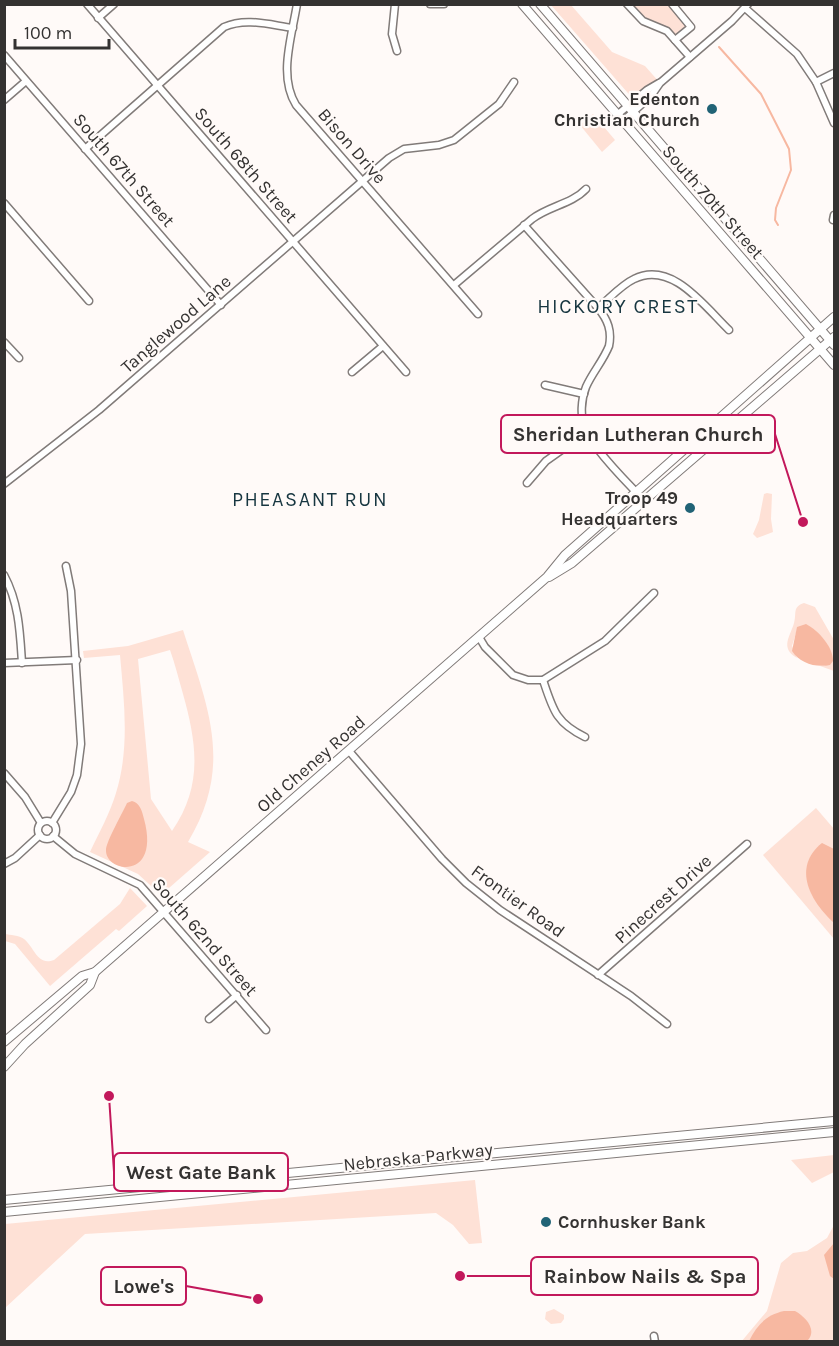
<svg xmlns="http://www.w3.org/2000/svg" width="839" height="1346" font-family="Karla,sans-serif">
	<rect width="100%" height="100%" fill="#fffaf8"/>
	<g fill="#fee1d6" fill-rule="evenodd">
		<path d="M551 5H571L612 52 645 66 660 83 634 100Z"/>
		<path d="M627 5H672L691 27 675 40 671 35 648 23Z"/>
		<path d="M593 114 615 140 602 152 580 125Z"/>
		<path d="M767 493 772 494 771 519 773 532 757 538 753 534 759 520 764 494Z"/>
		<path d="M804 603 815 607 834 640V671L820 666H826L797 630 792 646 797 658C779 648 791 635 794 623 797 613 792 607 804 603Z"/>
		<path d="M183 630C208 708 234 765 188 842L210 852 161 895 138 874 90 852C99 833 110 813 116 793 130 748 124 701 120 655L84 658 83 651 128 646ZM170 650C175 664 179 680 183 694 197 744 203 786 172 831L151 799 138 659Z"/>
		<path d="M816 808 834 829V939L763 855Z"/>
		<path d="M130 888 147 906 119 931 116 929 50 986 15 944 5 941V934C10 935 19 935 24 939 35 948 37 966 54 960L120 904Z"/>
		<path d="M834 1155V1172L812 1183 791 1160Z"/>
		<path d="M475 1180 482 1243 469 1244 453 1225 436 1213 85 1234 5 1308V1224Z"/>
		<path d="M834 1225V1341L741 1342 767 1311 781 1263 793 1253 807 1251 827 1238Z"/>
		<path d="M554 1309 564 1315V1319L561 1323 551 1324 545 1319 546 1312Z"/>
	</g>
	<g fill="#f7b8a1">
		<path d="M806 624C819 631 833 647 833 661L830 665C815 668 800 663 792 651L797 627Z"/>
		<path d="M132 801C140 803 142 811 144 819 161 881 105 873 106 850 106 842 123 812 127 803Z"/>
		<path d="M822 843 834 849V923C811 902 791 868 822 843Z"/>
		<path d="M834 1243V1279L830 1276 824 1255Z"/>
		<path d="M784 1311C785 1311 793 1311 795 1311 806 1317 817 1330 808 1340L749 1341C757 1325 766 1315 784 1311Z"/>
	</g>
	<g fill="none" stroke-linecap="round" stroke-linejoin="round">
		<path stroke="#f7b8a1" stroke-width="2" d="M719 47 761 94 789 149 791 170 776 208 775 220 778 225"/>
		<defs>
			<g id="minor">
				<path d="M87 4 406 372"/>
				<path d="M297 4C292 36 278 76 296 105L478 314"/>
				<path d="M395 4 392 34 397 51"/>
				<path d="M430 4H444"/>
				<path d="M627 4 643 21 667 31 690 57"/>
				<path d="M672 4 691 27 675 40"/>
				<path d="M745 8 797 54 816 82 834 123"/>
				<path d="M98 18 114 4"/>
				<path d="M4 55 221 305"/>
				<path d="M816 82 834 73"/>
				<path d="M4 100 26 81"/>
				<path d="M617 115 647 90 659 83"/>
				<path d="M623 121 651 96 660 83 732 21 748 4"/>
				<path d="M85 149 224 27C246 17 270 25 293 28"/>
				<path d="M4 203 89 301"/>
				<path d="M833 220 834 215"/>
				<path d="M524 225 598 308C608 320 612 331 609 346 603 361 592 373 586 387 581 400 580 416 585 429 593 448 629 485 645 501"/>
				<path d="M454 285 532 219C549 206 572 204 586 189"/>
				<path d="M598 308C609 299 621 285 634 279 672 260 705 307 729 330"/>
				<path d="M4 342 19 358"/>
				<path d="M352 372 383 346"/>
				<path d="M545 385 584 394"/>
				<path d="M527 483 546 461 587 432"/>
				<path d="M4 484 99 410 389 158 404 149 439 145 454 140 499 104 514 82"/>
				<path d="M4 575C19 603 20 632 22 663"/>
				<path d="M479 637 485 647 513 675 528 680H543L605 641 654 593"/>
				<path d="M4 663 77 660"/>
				<path d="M543 680C553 710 556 723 585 737"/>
				<path d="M349 751 442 859 466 883 500 910 631 996 667 1024"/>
				<path d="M4 773 25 797 41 823"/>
				<circle cx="47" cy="830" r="9"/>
				<path d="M52 823 71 792 77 775 81 744 71 591 66 566"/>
				<path d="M53 836 75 854 140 885 266 1030"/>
				<path d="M4 864 15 858 40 835"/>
				<path d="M598 975 747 844"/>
				<path d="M209 1019 237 995"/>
				<path d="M654 1336 655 1342"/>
			</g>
			<g id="major">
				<path d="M522 4 834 365"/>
				<path d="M540 4 834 345"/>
				<path d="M549 577 572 563 834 337"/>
				<path d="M4 1042 82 976 95 972 547 577 565 555 834 317"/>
				<path d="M4 1067 25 1044 90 985 95 972"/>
				<path d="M4 1200 834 1121"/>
				<path d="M4 1212 834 1132"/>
			</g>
		</defs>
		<use href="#minor" stroke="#817b79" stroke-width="9"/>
		<use href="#major" stroke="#817b79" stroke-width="10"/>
		<use href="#minor" stroke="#fff" stroke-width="6"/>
		<use href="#major" stroke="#fff" stroke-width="8"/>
	</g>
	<g fill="#216376" stroke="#fffaf8" stroke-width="2">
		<circle cx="712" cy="109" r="6"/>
		<circle cx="690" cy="508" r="6"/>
		<circle cx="546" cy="1222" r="6"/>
	</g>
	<g text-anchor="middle" stroke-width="4.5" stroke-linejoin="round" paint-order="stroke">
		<g font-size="18" font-weight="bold" fill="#343231" stroke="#fffaf8" text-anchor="end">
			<text x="700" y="105">Edenton<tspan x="700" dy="21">Christian Church</tspan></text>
			<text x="678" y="504">Troop 49<tspan x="678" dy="21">Headquarters</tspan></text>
			<text x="558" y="1228" text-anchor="start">Cornhusker Bank</text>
		</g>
		<g font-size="18" fill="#343231" stroke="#fffaf8">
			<text transform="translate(352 146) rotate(49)" y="6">Bison Drive</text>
			<text transform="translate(246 165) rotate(49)" y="6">South 68th Street</text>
			<text transform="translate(124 170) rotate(49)" y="6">South 67th Street</text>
			<text transform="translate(713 202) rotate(49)" y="6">South 70th Street</text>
			<text transform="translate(176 324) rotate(-41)" y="6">Tanglewood Lane</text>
			<text transform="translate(311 764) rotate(-41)" y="6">Old Cheney Road</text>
			<text transform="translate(663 899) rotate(-42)" y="6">Pinecrest Drive</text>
			<text transform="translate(518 901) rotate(36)" y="6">Frontier Road</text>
			<text transform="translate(205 937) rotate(49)" y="6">South 62nd Street</text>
			<text transform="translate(418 1157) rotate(-6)" y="6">Nebraska Parkway</text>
		</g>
		<g font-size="20" letter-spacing="1.5" fill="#173640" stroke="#fffaf8">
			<text x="618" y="313">HICKORY CREST</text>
			<text x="310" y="506">PHEASANT RUN</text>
		</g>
	</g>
	<path fill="none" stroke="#c2185b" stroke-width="2" d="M803 522L775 434M109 1096L114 1172M460 1276L531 1276M258 1299L186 1286"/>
	<g fill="#c2185b" stroke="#fffaf8" stroke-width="2">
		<circle cx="803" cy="522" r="6"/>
		<circle cx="109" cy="1096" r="6"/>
		<circle cx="460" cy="1276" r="6"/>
		<circle cx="258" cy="1299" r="6"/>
	</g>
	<g fill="#fffaf8" stroke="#c2185b" stroke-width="2">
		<rect x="501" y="415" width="274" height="38" rx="6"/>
		<rect x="114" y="1153" width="174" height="38" rx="6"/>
		<rect x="531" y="1257" width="227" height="38" rx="6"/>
		<rect x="101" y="1267" width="85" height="38" rx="6"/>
	</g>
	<g font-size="20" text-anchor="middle" font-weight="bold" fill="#343231">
		<text x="638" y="441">Sheridan Lutheran Church</text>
		<text x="201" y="1179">West Gate Bank</text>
		<text x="645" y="1283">Rainbow Nails &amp; Spa</text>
		<text x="144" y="1293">Lowe's</text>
	</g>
	<rect width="839" height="1346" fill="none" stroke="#343231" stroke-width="12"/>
	<path d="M15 39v9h94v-9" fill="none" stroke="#343231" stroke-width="3"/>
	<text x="24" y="39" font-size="18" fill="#343231" stroke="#fffaf8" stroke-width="4.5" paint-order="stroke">100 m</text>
</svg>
